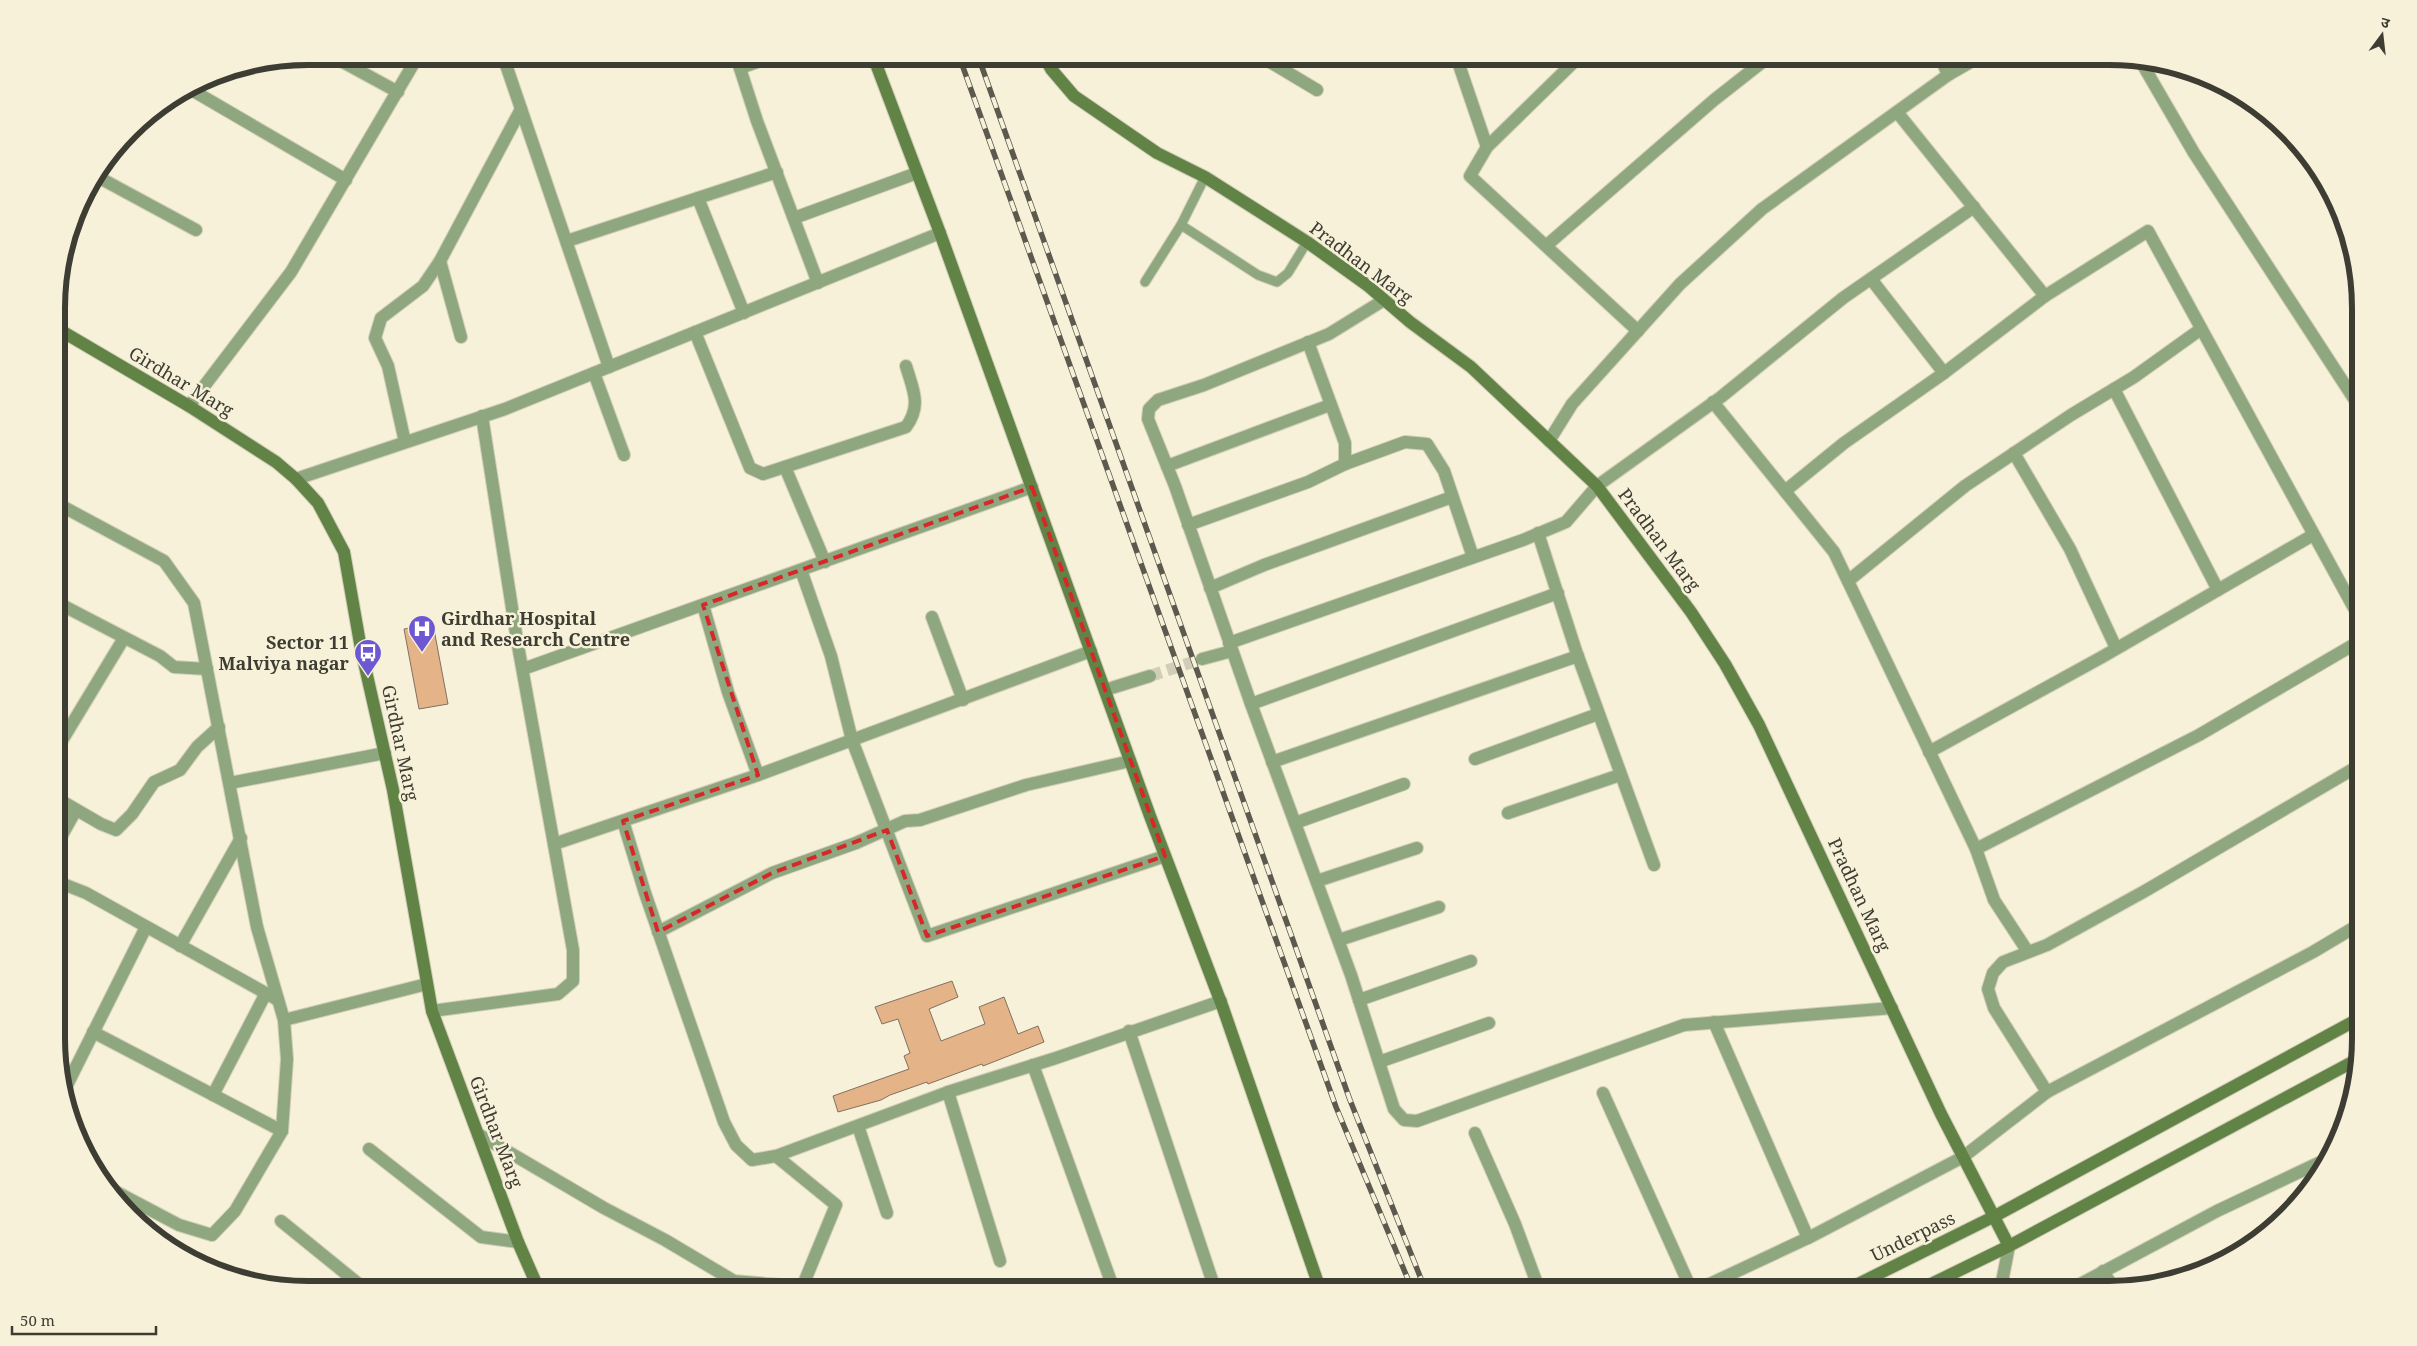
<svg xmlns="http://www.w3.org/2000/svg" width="2417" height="1346" font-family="'Noto Serif','Noto Sans Devanagari',serif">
	<rect width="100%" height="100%" fill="#f6f1d8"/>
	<g fill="#e4b488" stroke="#827060">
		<path d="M433 624 448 704 419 709 404 629Z"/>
		<path d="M952 981 958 997 929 1009 941 1041 985 1024 979 1007 1004 997 1018 1034 1038 1026 1044 1042 983 1066 982 1064 928 1084 927 1082 890 1095 881 1100 838 1112 833 1096 909 1069 904 1056 910 1053 898 1019 882 1024 875 1007Z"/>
	</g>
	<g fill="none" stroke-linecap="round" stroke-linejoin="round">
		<path stroke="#d1cdb7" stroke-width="12" stroke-dasharray="12 6" stroke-linecap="butt" d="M1150 676 1202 659"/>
		<defs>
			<g id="lane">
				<path d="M1181 225 1258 275 1277 282 1288 273 1307 242"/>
				<path d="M1145 282 1181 225 1205 177"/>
			</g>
			<g id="street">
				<path d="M332 56 398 92"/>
				<path d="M503 56 609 367"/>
				<path d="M736 56 757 121 818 283"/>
				<path d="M1260 56 1317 90"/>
				<path d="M1456 56 1487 147"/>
				<path d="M1580 56 1487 147 1470 176 1638 331"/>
				<path d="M1940 56 1948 75"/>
				<path d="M2140 60 2194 153 2360 408"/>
				<path d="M740 68 774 56"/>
				<path d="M190 89 346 180"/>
				<path d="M1897 112 2045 296"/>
				<path d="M98 177 196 230"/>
				<path d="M698 198 744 313"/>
				<path d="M794 218 917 173"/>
				<path d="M567 241 777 172"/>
				<path d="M1547 245 1714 100 1770 56"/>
				<path d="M440 261 461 337"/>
				<path d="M1871 279 1944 373"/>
				<path d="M1384 300 1329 334 1204 385 1158 400 1149 409 1148 419 1175 486 1251 704 1351 975 1394 1109 1404 1120 1417 1121 1684 1025 1892 1008"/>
				<path d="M695 332 750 468 763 474 906 427C922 405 913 390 906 366"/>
				<path d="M594 373 624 455"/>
				<path d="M2114 389 2218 590"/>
				<path d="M1713 402 1834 552 1976 849 1994 900 2028 952"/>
				<path d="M189 406 291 272 418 56"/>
				<path d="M1549 441 1572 404 1680 284 1762 209 1948 75 1981 56"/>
				<path d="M405 442 388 366 375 338 381 318 423 286 440 261 521 109"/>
				<path d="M2014 453 2070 549 2116 648"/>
				<path d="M1345 464 1405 442 1427 444 1444 471 1473 557"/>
				<path d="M1167 466 1330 405"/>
				<path d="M785 467 825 562"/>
				<path d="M296 479 505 409 940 233"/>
				<path d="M1785 491 1844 443 1944 373 2045 296 2148 231 2360 619"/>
				<path d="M58 504 164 561 194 603 257 927 284 1020"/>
				<path d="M1188 525 1308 482 1345 464V443L1308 342"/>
				<path d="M1538 533 1576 651 1654 865"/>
				<path d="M801 570 831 656 852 740 927 936 1165 856"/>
				<path d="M1848 581 1965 486 2071 415 2134 377 2201 329"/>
				<path d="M1210 588 1264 565 1452 497"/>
				<path d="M58 603 160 656 174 667 207 669"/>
				<path d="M703 605 728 692 758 775"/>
				<path d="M932 617 963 700"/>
				<path d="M1229 643 1523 540 1566 522 1597 486 1721 397 1843 298 1974 207"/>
				<path d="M1202 659 1232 651"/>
				<path d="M523 669 1032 487"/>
				<path d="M1105 690 1150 676"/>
				<path d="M1251 704 1558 593"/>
				<path d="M58 747 124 638"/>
				<path d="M1929 752 2102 657 2313 535"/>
				<path d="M1475 759 1598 714"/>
				<path d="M1272 762 1578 656"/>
				<path d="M230 783 385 753"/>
				<path d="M58 799 101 824 116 830 132 814 154 782 180 770 197 747 219 727"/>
				<path d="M1508 813 1620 775"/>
				<path d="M623 821 645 893 724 1122 736 1145 752 1160 776 1156 948 1092 1056 1058 1221 1001"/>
				<path d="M1295 823 1404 784"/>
				<path d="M58 842 76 810"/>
				<path d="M554 844 758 775 1091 651"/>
				<path d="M1976 849 2199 735 2360 641"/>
				<path d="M1317 881 1417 848"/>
				<path d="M58 882 86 893 278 1000"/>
				<path d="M658 932 772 873 856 843 905 821 920 820 1026 785 1130 761"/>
				<path d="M1339 940 1439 907"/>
				<path d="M180 946 241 838"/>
				<path d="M1359 1000 1471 961"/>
				<path d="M432 1011 558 994 573 981V950L517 640 482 416"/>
				<path d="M1714 1022 1808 1238"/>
				<path d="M1129 1031 1215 1289"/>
				<path d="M93 1032 282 1131"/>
				<path d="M1379 1062 1489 1023"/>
				<path d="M1033 1065 1114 1290"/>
				<path d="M64 1091 146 927"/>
				<path d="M948 1092 1000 1261"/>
				<path d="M2047 1092 1994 1008 1988 989 1993 973 2003 962 2047 945 2145 891 2360 765"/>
				<path d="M1603 1093 1691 1289"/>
				<path d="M213 1095 266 993"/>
				<path d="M858 1126 887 1213"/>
				<path d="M1475 1133 1515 1224 1539 1289"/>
				<path d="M478 1134 604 1208 665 1240 734 1281 803 1287 808 1290"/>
				<path d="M369 1149 481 1237 518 1242"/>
				<path d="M776 1156 836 1205 801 1290"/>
				<path d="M107 1187 179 1225 212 1235 235 1211 282 1131 287 1059 284 1020 427 984"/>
				<path d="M281 1221 366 1290"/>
				<path d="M2103 1271 2114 1289"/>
				<path d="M1699 1289 1812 1236 1963 1157 2047 1092 2313 952 2360 924"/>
				<path d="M1989 1289 2002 1282 2009 1246"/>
				<path d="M2071 1289 2217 1211 2329 1158"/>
			</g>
			<g id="secondary">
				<path d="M873 56 940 233 1150 816 1223 1008 1320 1289"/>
				<path d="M1044 56 1051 69 1074 96 1157 153 1205 177 1307 242 1367 285 1410 322 1471 367 1597 486 1691 612 1725 664 1759 725 1941 1114 2009 1246"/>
				<path d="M58 329 189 406 276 462 296 479 318 503 344 552 361 649 393 790 432 1011 518 1242 539 1290"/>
				<path d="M1848 1289 1995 1216 2360 1018"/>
				<path d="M1921 1289 2009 1246 2360 1058"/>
			</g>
		</defs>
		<use href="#lane" stroke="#d1cdb7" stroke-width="11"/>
		<use href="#street" stroke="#d1cdb7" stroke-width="14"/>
		<use href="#secondary" stroke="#d1cdb7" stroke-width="14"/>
		<use href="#lane" stroke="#8fa77f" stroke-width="9"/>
		<use href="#street" stroke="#8fa77f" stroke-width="12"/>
		<use href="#secondary" stroke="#618346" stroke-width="12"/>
		<defs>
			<g id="rail">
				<path d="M959 56 1336 1107 1412 1289"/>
				<path d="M978 56 1350 1100 1425 1289"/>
			</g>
		</defs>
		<use href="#rail" stroke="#5c5a4e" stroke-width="5.5"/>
		<use href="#rail" stroke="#f6f1d8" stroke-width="4" stroke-dasharray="11" stroke-linecap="butt"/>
	</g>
	<path fill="none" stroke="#d62828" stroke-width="4" stroke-dasharray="10 6" stroke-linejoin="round" d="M1032 487 1165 856 927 936 887 830 772 873 658 932 623 821 758 775 703 605Z"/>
	<defs>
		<symbol id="hospital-pin" viewBox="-11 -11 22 30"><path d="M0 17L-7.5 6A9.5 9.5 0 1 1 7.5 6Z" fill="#6d58d2" stroke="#f6f1d8"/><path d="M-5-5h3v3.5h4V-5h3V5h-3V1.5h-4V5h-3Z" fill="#fff"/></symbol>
		<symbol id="bus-pin" viewBox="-11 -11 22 30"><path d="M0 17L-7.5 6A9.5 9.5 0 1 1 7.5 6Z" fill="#6d58d2" stroke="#f6f1d8"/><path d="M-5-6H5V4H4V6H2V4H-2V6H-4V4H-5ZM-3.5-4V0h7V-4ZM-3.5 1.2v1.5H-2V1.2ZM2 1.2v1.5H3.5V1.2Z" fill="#fff"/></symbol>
	</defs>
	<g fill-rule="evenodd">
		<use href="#hospital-pin" x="406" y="613" width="32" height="43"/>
		<use href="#bus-pin" x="352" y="637" width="32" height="43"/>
	</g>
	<g text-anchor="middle" stroke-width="5" stroke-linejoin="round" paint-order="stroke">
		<g font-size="18" fill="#3e3d33" stroke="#f6f1d8">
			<text transform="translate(1361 263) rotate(37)" y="6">Pradhan Marg</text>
			<text transform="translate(181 382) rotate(31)" y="6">Girdhar Marg</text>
			<text transform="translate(1659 540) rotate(53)" y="6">Pradhan Marg</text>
			<text transform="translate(400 743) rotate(78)" y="6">Girdhar Marg</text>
			<text transform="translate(1859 895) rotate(65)" y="6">Pradhan Marg</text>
			<text transform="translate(496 1132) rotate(69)" y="6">Girdhar Marg</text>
			<text transform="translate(1913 1237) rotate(-26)" y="6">Underpass</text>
		</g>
		<g font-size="18" font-weight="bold" fill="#3e3d33" stroke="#f6f1d8" text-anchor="start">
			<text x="441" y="625">Girdhar Hospital<tspan x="441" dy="21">and Research Centre</tspan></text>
			<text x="349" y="649" text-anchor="end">Sector 11<tspan x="349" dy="21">Malviya nagar</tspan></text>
		</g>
	</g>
	<path d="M0 0H2417V1346H0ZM308 65H2109A243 243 0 0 1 2352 308V1038A243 243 0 0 1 2109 1281H308A243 243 0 0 1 65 1038V308A243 243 0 0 1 308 65Z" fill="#f6f1d8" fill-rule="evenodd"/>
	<path fill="none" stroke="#3e3d33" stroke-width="6" d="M308 65H2109A243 243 0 0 1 2352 308V1038A243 243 0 0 1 2109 1281H308A243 243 0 0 1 65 1038V308A243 243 0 0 1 308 65Z"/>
	<g transform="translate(2382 35) rotate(15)" stroke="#f6f1d8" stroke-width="4" paint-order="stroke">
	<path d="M0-4L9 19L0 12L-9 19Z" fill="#3e3d33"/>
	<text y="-8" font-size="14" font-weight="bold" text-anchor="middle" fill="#3e3d33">उ</text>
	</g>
	<path d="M12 1326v8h144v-8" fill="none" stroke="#3e3d33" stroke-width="2.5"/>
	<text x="20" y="1326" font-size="15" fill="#3e3d33" stroke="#f6f1d8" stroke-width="4" paint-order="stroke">50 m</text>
</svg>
